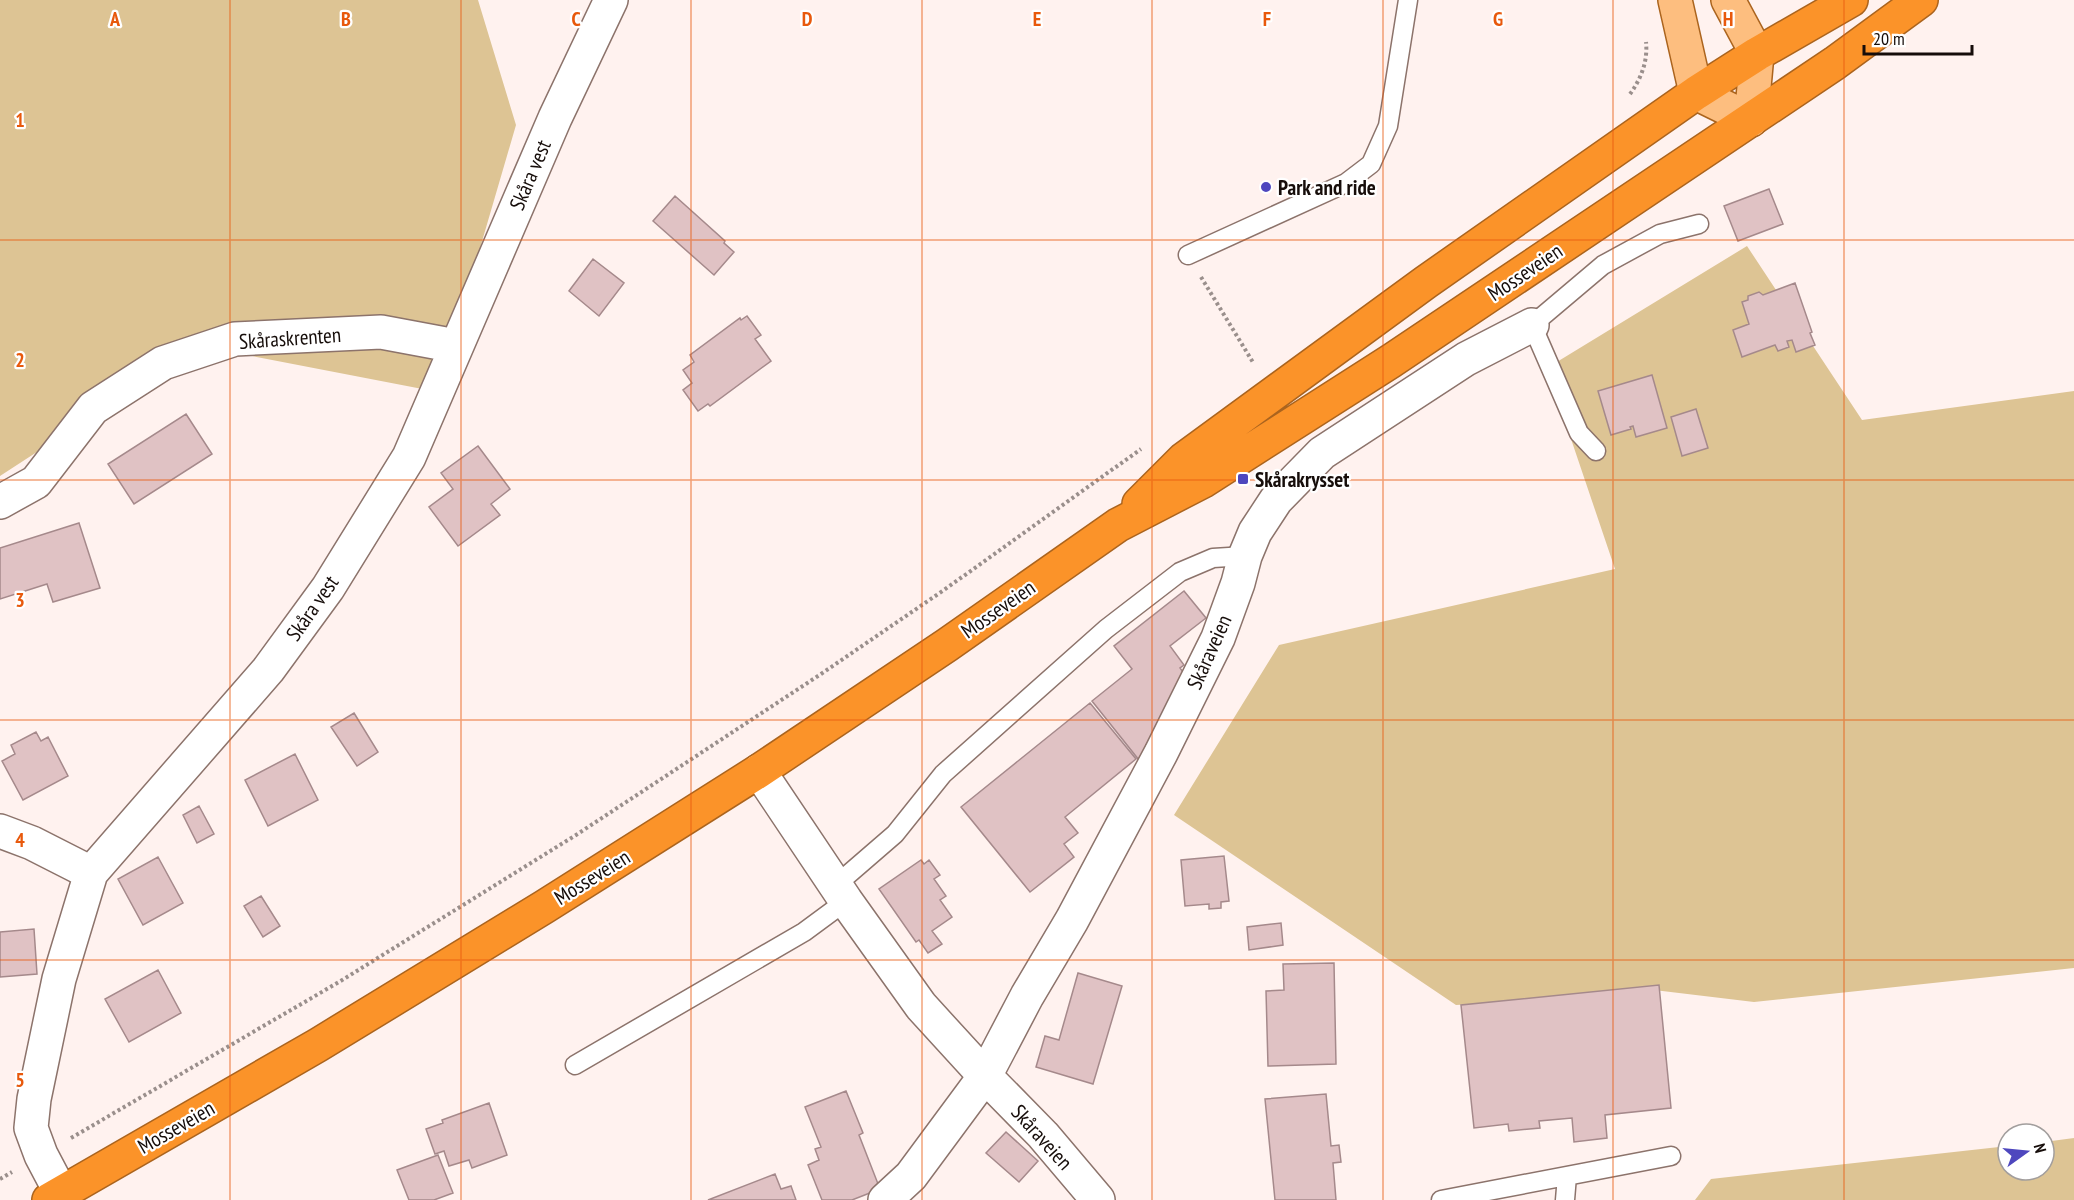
<svg xmlns="http://www.w3.org/2000/svg" width="2074" height="1200" viewBox="0 0 2074 1200" font-family="'PT Sans Narrow',sans-serif">
<style>
.green{fill:#ddc494}
.building{fill:#e0c2c4;stroke:#a5898b;stroke-width:1.5}
.lines{fill:none;stroke-linecap:round;stroke-linejoin:round}
.lane-casing{stroke:#8c736b;stroke-width:21}
.street-casing{stroke:#8c736b;stroke-width:36}
.primary-casing{stroke:#ab641e;stroke-width:36}
.highway-casing{stroke:#ab641e;stroke-width:36}
.path{stroke:#9a8f8c;stroke-width:4;stroke-dasharray:3 3;stroke-linecap:butt}
.lane{stroke:#fff;stroke-width:18}
.street{stroke:#fff;stroke-width:33}
.primary{stroke:#fdbe7f;stroke-width:33}
.highway{stroke:#fb9329;stroke-width:33}
.grid{fill:none;stroke:#e8590c;stroke-width:1.5;stroke-opacity:0.55}
.poi-dot{fill:#4e47be;stroke:#fff;stroke-width:2}
.labels{text-anchor:middle;dominant-baseline:central;stroke-width:4.5;stroke-linejoin:round;paint-order:stroke}
.street-label{font-size:21px;fill:#160d0a;stroke:#fff}
.poi-label{font-size:21px;font-weight:bold;fill:#160d0a;stroke:#fff;text-anchor:start}
.grid-label{font-size:20px;text-anchor:middle;font-weight:bold;fill:#e8590c;stroke:#fff;stroke-width:4.5;stroke-linejoin:round;paint-order:stroke}
</style>
<rect width="100%" height="100%" fill="#fff2ef"/>
<!-- green -->
<path class="green" d="M 0,0 L 478,0 L 516,125 L 438,392 L 200,346 L 0,476 Z
M 1747,246 L 1862,420 L 2074,391 L 2074,968 L 1754,1002 L 1654,990 L 1531,1001 L 1456,1005 L 1174,815 L 1279,645 L 1615,569 L 1547,368 Z
M 2074,1138 L 2074,1200 L 1695,1200 L 1711,1179 L 2008,1146 L 2008,1170 L 2044,1170 L 2044,1142 Z"/>
<!-- building -->
<path class="building" d="M 1769,189 L 1783,224 L 1738,241 L 1724,206 Z
M 675,196 L 725,241 L 724,243 L 734,252 L 714,275 L 653,221 Z
M 593,259 L 624,283 L 599,316 L 569,291 Z
M 1795,283 L 1812,332 L 1810,333 L 1815,345 L 1796,352 L 1792,340 L 1787,341 L 1789,347 L 1778,351 L 1775,345 L 1742,357 L 1733,330 L 1749,324 L 1742,302 L 1748,300 L 1748,296 L 1759,292 L 1763,295 Z
M 747,316 L 761,335 L 755,339 L 771,361 L 710,406 L 708,404 L 698,411 L 683,390 L 692,383 L 683,370 L 694,362 L 690,355 L 740,318 L 741,320 Z
M 1652,375 L 1667,428 L 1636,437 L 1633,426 L 1630,427 L 1631,429 L 1611,435 L 1598,391 Z
M 1696,409 L 1708,448 L 1682,456 L 1671,417 Z
M 186,414 L 212,454 L 134,504 L 108,464 Z
M 478,446 L 510,489 L 491,504 L 500,515 L 458,546 L 429,507 L 453,489 L 441,473 Z
M 79,523 L 100,588 L 53,602 L 47,584 L 0,599 L 0,548 Z
M 1184,591 L 1206,618 L 1170,646 L 1184,665 L 1180,668 L 1183,672 L 1139,760 L 1092,701 L 1132,669 L 1114,646 Z
M 1090,703 L 1136,759 L 1065,817 L 1078,833 L 1064,844 L 1074,857 L 1030,892 L 961,807 Z
M 354,713 L 378,752 L 357,766 L 331,727 Z
M 36,732 L 41,741 L 48,737 L 68,776 L 23,800 L 2,761 L 15,754 L 11,745 Z
M 295,754 L 318,800 L 268,826 L 245,780 Z
M 199,806 L 214,834 L 197,843 L 183,815 Z
M 1224,856 L 1229,901 L 1221,902 L 1221,908 L 1209,909 L 1209,904 L 1185,906 L 1181,860 Z
M 158,857 L 183,903 L 143,925 L 118,879 Z
M 921,860 L 924,864 L 929,860 L 940,875 L 934,879 L 946,896 L 940,900 L 952,917 L 932,931 L 942,944 L 928,953 L 919,940 L 916,942 L 879,889 Z
M 261,896 L 280,926 L 263,937 L 244,906 Z
M 1281,923 L 1283,945 L 1249,950 L 1247,927 Z
M 34,929 L 37,974 L 0,977 L 0,932 Z
M 1334,963 L 1336,1064 L 1268,1066 L 1266,991 L 1284,990 L 1283,964 Z
M 158,970 L 181,1013 L 129,1042 L 105,999 Z
M 1078,973 L 1122,986 L 1093,1084 L 1036,1067 L 1045,1036 L 1059,1040 Z
M 1659,985 L 1671,1108 L 1605,1115 L 1607,1138 L 1574,1142 L 1572,1118 L 1539,1121 L 1540,1128 L 1509,1131 L 1508,1124 L 1474,1128 L 1461,1005 Z
M 846,1091 L 863,1133 L 859,1135 L 880,1189 L 852,1200 L 822,1200 L 808,1165 L 819,1160 L 815,1149 L 821,1147 L 805,1107 Z
M 1326,1094 L 1331,1146 L 1339,1145 L 1341,1162 L 1333,1163 L 1336,1200 L 1275,1200 L 1265,1099 Z
M 489,1103 L 507,1155 L 472,1168 L 469,1160 L 449,1166 L 444,1151 L 435,1154 L 426,1129 L 443,1123 L 442,1120 Z
M 1006,1132 L 1038,1161 L 1019,1182 L 986,1153 Z
M 438,1155 L 453,1193 L 434,1200 L 409,1200 L 397,1170 Z
M 775,1174 L 781,1189 L 791,1186 L 796,1200 L 708,1200 Z"/>
<g class="lines">
<!-- lane casing -->
<g class="lane-casing">
<path id="lane" d="M 1188,255 L 1346,183 L 1371,164 L 1388,126 L 1408,0
M 1596,451 L 1579,433 L 1532,325 L 1603,265 L 1660,234 L 1699,224
M 836,885 L 895,834 L 943,774 L 1106,629 L 1180,572 L 1213,558 L 1245,556
M 575,1065 L 804,932 L 846,901
M 1441,1200 L 1671,1156
M 1565,1200 L 1567,1176"/>
</g>
<!-- street casing -->
<g class="street-casing">
<path id="street" d="M 0,502 L 36,482 L 93,408 L 163,363 L 235,339 L 381,332 L 456,346
M 759,771 L 846,901 L 921,1006 L 985,1076 L 1043,1135 L 1098,1200
M 0,831 L 32,843 L 91,873
M 61,1193 L 41,1155 L 31,1128 L 34,1099 L 59,979 L 91,873 L 268,670 L 328,588 L 409,457 L 555,118 L 611,0
M 885,1200 L 911,1176 L 985,1076 L 1027,996 L 1072,920 L 1161,753 L 1218,638 L 1238,583 L 1245,556 L 1255,532 L 1276,500 L 1322,453 L 1466,359 L 1532,325"/>
</g>
<!-- primary casing -->
<g class="primary-casing">
<path id="primary" d="M 1675,0 L 1696,93 L 1751,120 L 1757,54 L 1728,0"/>
</g>
<!-- highway casing -->
<g class="highway-casing">
<path id="highway" d="M 1139,504 L 1184,459 L 1426,282 L 1696,93 L 1757,54 L 1851,0
M 49,1200 L 318,1045 L 544,907 L 759,771 L 947,645 L 1118,525 L 1203,481 L 1391,361 L 1835,63 L 1921,0"/>
</g>
<!-- path -->
<path class="path" d="M 1630,94 C 1641,79 1648,61 1646,42
M 1201,277 L 1254,364
M 71,1138 L 339,982 L 576,835 L 821,674 L 944,590 L 1141,449
M 0,1179 L 12,1172"/>
<!-- lane -->
<use href="#lane" class="lane"/>
<!-- street -->
<use href="#street" class="street"/>
<!-- primary -->
<use href="#primary" class="primary"/>
<!-- highway -->
<use href="#highway" class="highway"/>
</g>
<!-- grid -->
<path class="grid" d="M 230,0 L 230,1200M 461,0 L 461,1200M 691,0 L 691,1200M 922,0 L 922,1200M 1152,0 L 1152,1200M 1383,0 L 1383,1200M 1613,0 L 1613,1200M 1844,0 L 1844,1200M 0,240 L 2074,240M 0,480 L 2074,480M 0,720 L 2074,720M 0,960 L 2074,960"/>
<!-- markers -->
<g class="poi-dot">
<circle cx="1266" cy="187" r="6"/>
<rect x="1237" y="473" width="12" height="12" rx="3"/>
</g>
<g class="labels">
<!-- street labels -->
<g class="street-label">
<text transform="translate(530 175) rotate(-67)">Skåra vest</text>
<text transform="translate(1525 272) rotate(-34)">Mosseveien</text>
<text transform="translate(290 338) rotate(-4)">Skåraskrenten</text>
<text transform="translate(312 608) rotate(-55)">Skåra vest</text>
<text transform="translate(998 609) rotate(-35)">Mosseveien</text>
<text transform="translate(1209 652) rotate(-66)">Skåraveien</text>
<text transform="translate(592 877) rotate(-32)">Mosseveien</text>
<text transform="translate(176 1127) rotate(-30)">Mosseveien</text>
<text transform="translate(1042 1137) rotate(48)">Skåraveien</text>
</g>
<!-- poi labels -->
<g class="poi-label">
<text x="1278" y="187">Park and ride</text>
<text x="1255" y="479">Skårakrysset</text>
</g>
</g>
<g class="grid-label">
<text x="115" y="26">A</text>
<text x="346" y="26">B</text>
<text x="576" y="26">C</text>
<text x="807" y="26">D</text>
<text x="1037" y="26">E</text>
<text x="1267" y="26">F</text>
<text x="1498" y="26">G</text>
<text x="1728" y="26">H</text>
<text x="20" y="127">1</text>
<text x="20" y="367">2</text>
<text x="20" y="607">3</text>
<text x="20" y="847">4</text>
<text x="20" y="1087">5</text>
</g>
<!-- north arrow -->
<g transform="translate(2026 1152) rotate(75)"><circle r="28" fill="#ffffff" stroke="#a29e9d" stroke-width="1.5"/>
<path d="M0-4.5L10 22L0 15L-10 22Z" fill="#4e47be"/>
<text y="-9" font-size="16" font-weight="bold" text-anchor="middle" fill="#160d0a">N</text>
</g>
<!-- scale -->
<path d="M1864 45v9h108v-9" fill="none" stroke="#160d0a" stroke-width="3"/>
<text x="1873" y="45" font-size="18" fill="#160d0a" stroke="#ffffff" stroke-width="4.5" paint-order="stroke">20 m</text>
</svg>
